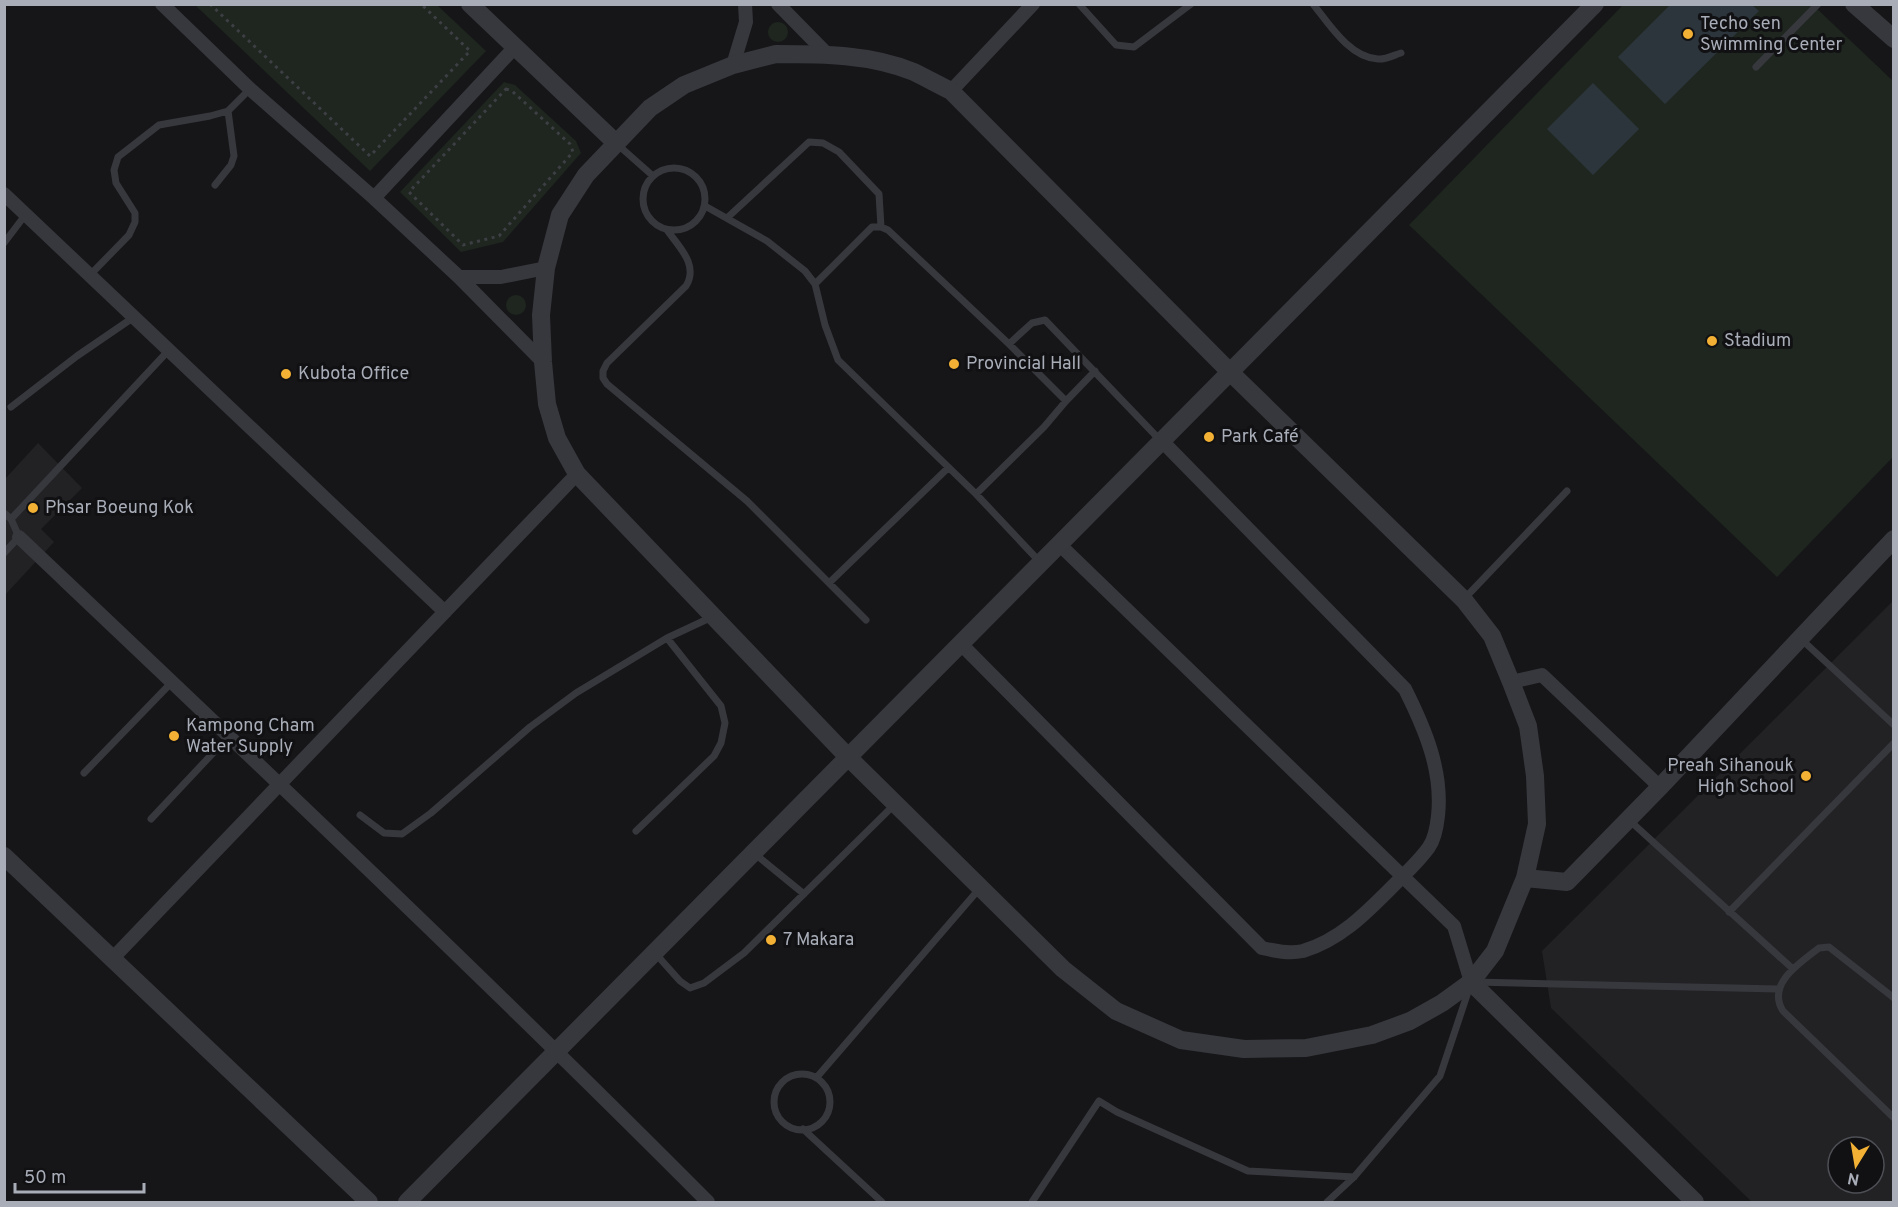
<svg xmlns="http://www.w3.org/2000/svg" width="1898" height="1207" viewBox="0 0 1898 1207" font-family="Overpass,sans-serif">
<style>
.built{fill:#222225;fill-rule:evenodd}
.green{fill:#1e261f}
.water{fill:#2c353c}
.lines{fill:none;stroke-linecap:round;stroke-linejoin:round}
.path{stroke:#3d3f44;stroke-width:3;stroke-dasharray:3 4.5;stroke-linecap:butt}
.service{stroke:#37383d;stroke-width:7}
.minor{stroke:#37383d;stroke-width:14}
.tertiary{stroke:#37383d;stroke-width:18}
.poi-dot{fill:#f2b134;stroke:#111113;stroke-width:2}
.labels{text-anchor:middle;dominant-baseline:central;stroke-width:6;stroke-linejoin:round;paint-order:stroke}
.poi-label{font-size:18px;fill:#a8adb8;stroke:#111113;text-anchor:start}
</style>
<rect width="100%" height="100%" fill="#161618"/>
<!-- built -->
<path class="built" d="M 38,443 L 82,488 L 41,529 L 54,542 L 5,595 L 5,479 Z
M 1893,601 L 1893,1202 L 1752,1202 L 1551,1008 L 1542,951 ZM 1838,1147 L 1874,1147 L 1874,1183 L 1838,1183 Z"/>
<!-- green -->
<path class="green" d="M 195,5 L 437,5 L 486,51 L 370,171 Z
M 1623,5 L 1813,5 L 1893,81 L 1893,457 L 1777,577 L 1409,225 Z
M768 32a10 10 0 1 1 20 0a10 10 0 1 1-20 0Z
M 504,82 L 515,85 L 576,141 L 581,153 L 503,242 L 461,252 L 400,192 Z
M506 305a10 10 0 1 1 20 0a10 10 0 1 1-20 0Z"/>
<!-- water -->
<path class="water" d="M 1671,4 L 1752,5 L 1759,11 L 1665,104 L 1618,57 Z
M 1593,83 L 1639,129 L 1593,175 L 1547,129 Z"/>
<g class="lines">
<!-- path -->
<path class="path" d="M 210,4 L 370,156 L 470,51 L 421,4
M 506,89 L 512,91 L 570,144 L 573,152 L 499,236 L 463,245 L 409,192 Z"/>
<!-- service -->
<path class="service" d="M 1079,4 L 1116,45 L 1134,47 L 1191,4
M 1313,4 C 1329,24 1350,58 1378,59 C 1385,60 1394,55 1401,53
M 1756,67 L 1818,4
M 618,145 L 653,176
M643 199a31 31 0 1 1 62 0a31 31 0 1 1-62 0Z
M 215,185 L 231,165 L 234,156 L 228,111
M 705,206 L 767,241 L 805,271 L 815,284 L 825,325 L 838,360 L 976,494 L 1039,561
M 727,218 L 809,142 L 823,143 L 839,152 L 879,194 L 881,227
M 667,230 C 679,247 699,265 686,286 L 607,363 L 603,371 L 603,378 L 607,384 L 747,501 L 866,620
M 4,243 L 26,214
M 90,275 L 129,235 L 135,222 L 135,213 L 116,183 L 114,170 L 118,157 L 159,125 L 210,116 L 228,111 L 250,89
M 815,284 L 872,227 L 881,227 L 888,230 L 1009,344 L 1066,401 L 1044,427 L 976,494
M 1009,344 L 1032,323 L 1045,320 L 1160,440
M 1066,401 L 1095,371
M 11,407 L 77,356 L 134,317
M 4,513 L 11,519 L 19,537 L 4,553
M 11,519 L 169,350
M 829,583 L 948,468
M 1465,598 L 1567,491
M 1801,639 L 1894,725
M 84,773 L 172,682
M 360,815 L 384,833 L 402,834 L 431,813 L 530,727 L 576,693 L 667,638 L 712,617
M 151,819 L 229,736
M 1629,820 L 1793,969
M 636,831 L 714,756 L 721,743 L 725,723 L 721,706 L 667,638
M 755,854 L 804,894
M 1729,912 L 1894,743
M 655,953 L 680,981 L 690,988 L 704,983 L 744,953 L 894,805
M 1475,982 L 1778,989
M 1894,998 L 1829,947 L 1819,948 C 1800,963 1766,984 1783,1011 L 1894,1118
M774 1102a28 28 0 1 1 56 0a28 28 0 1 1-56 0Z
M 817,1077 L 980,888
M 803,1129 L 882,1202
M 1032,1202 L 1099,1101 L 1117,1112 L 1248,1171 L 1354,1177
M 1327,1202 L 1354,1177 L 1440,1076 L 1469,989"/>
<!-- minor -->
<path class="minor" d="M 162,4 L 250,89 L 374,198 L 459,277 L 543,362
M 778,4 L 827,54
M 733,65 L 746,22 L 745,4
M 951,91 L 1033,4
M 4,194 L 445,612
M 374,198 L 515,47
M 459,277 L 501,277 L 546,268
M 19,537 C 251,757 483,976 708,1202
M 1060,545 L 1454,926 L 1471,982
M 961,644 L 1262,948 C 1275,951 1289,954 1303,951 C 1341,940 1368,911 1395,884 C 1406,873 1420,860 1429,847 C 1434,840 1437,825 1438,816 C 1443,771 1425,729 1405,689 L 1162,441
M 1511,682 L 1542,675 L 1660,787
M 113,958 L 577,474"/>
<!-- tertiary -->
<path class="tertiary" d="M 470,4 L 616,143
M 1854,4 L 1894,39
M 776,54 C 822,54 870,54 914,72 C 926,78 939,85 951,91 L 1230,372 L 1464,600 L 1492,636 L 1511,682 L 1528,726 L 1535,776 L 1537,824 L 1525,878 L 1495,951 L 1471,982 L 1442,1003 L 1410,1021 L 1372,1035 L 1306,1048 L 1244,1049 L 1181,1040 L 1116,1011 L 1063,969 L 848,757 L 577,474 L 557,438 L 547,404 L 543,362 L 541,315 L 546,268 L 560,215 L 586,175 L 650,108 L 684,85 L 733,65 Z
M 4,856 L 369,1202
M 1525,878 L 1567,882 L 1660,787 L 1894,539
M 1471,982 L 1695,1202
M 407,1202 L 1595,4"/>
</g>
<!-- markers -->
<g class="poi-dot">
<circle cx="1688" cy="34" r="6"/>
<circle cx="1712" cy="341" r="6"/>
<circle cx="954" cy="364" r="6"/>
<circle cx="286" cy="374" r="6"/>
<circle cx="1209" cy="437" r="6"/>
<circle cx="33" cy="508" r="6"/>
<circle cx="174" cy="736" r="6"/>
<circle cx="1806" cy="776" r="6"/>
<circle cx="771" cy="940" r="6"/>
</g>
<g class="labels">
<!-- poi labels -->
<g class="poi-label">
<text x="1700" y="24">Techo sen<tspan x="1700" dy="21">Swimming Center</tspan></text>
<text x="1724" y="341">Stadium</text>
<text x="966" y="364">Provincial Hall</text>
<text x="298" y="374">Kubota Office</text>
<text x="1221" y="437">Park Café</text>
<text x="45" y="508">Phsar Boeung Kok</text>
<text x="186" y="726">Kampong Cham<tspan x="186" dy="21">Water Supply</tspan></text>
<text x="1794" y="766" text-anchor="end">Preah Sihanouk<tspan x="1794" dy="21">High School</tspan></text>
<text x="783" y="940">7 Makara</text>
</g>
</g>
<!-- border -->
<rect width="1898" height="1207" fill="none" stroke="#a8adb8" stroke-width="12"/>
<!-- north arrow -->
<g transform="translate(1856 1165) rotate(191)"><circle r="28" fill="#111113" stroke="#4d4f55" stroke-width="1.5"/>
<path d="M0-4.5L10 22L0 15L-10 22Z" fill="#f2b134"/>
<text y="-9" font-size="16" font-weight="bold" text-anchor="middle" fill="#a8adb8">N</text>
</g>
<!-- scale -->
<path d="M15 1183v9h129v-9" fill="none" stroke="#a8adb8" stroke-width="3"/>
<text x="24" y="1183" font-size="18" fill="#a8adb8" stroke="#111113" stroke-width="4.5" paint-order="stroke">50 m</text>
</svg>
